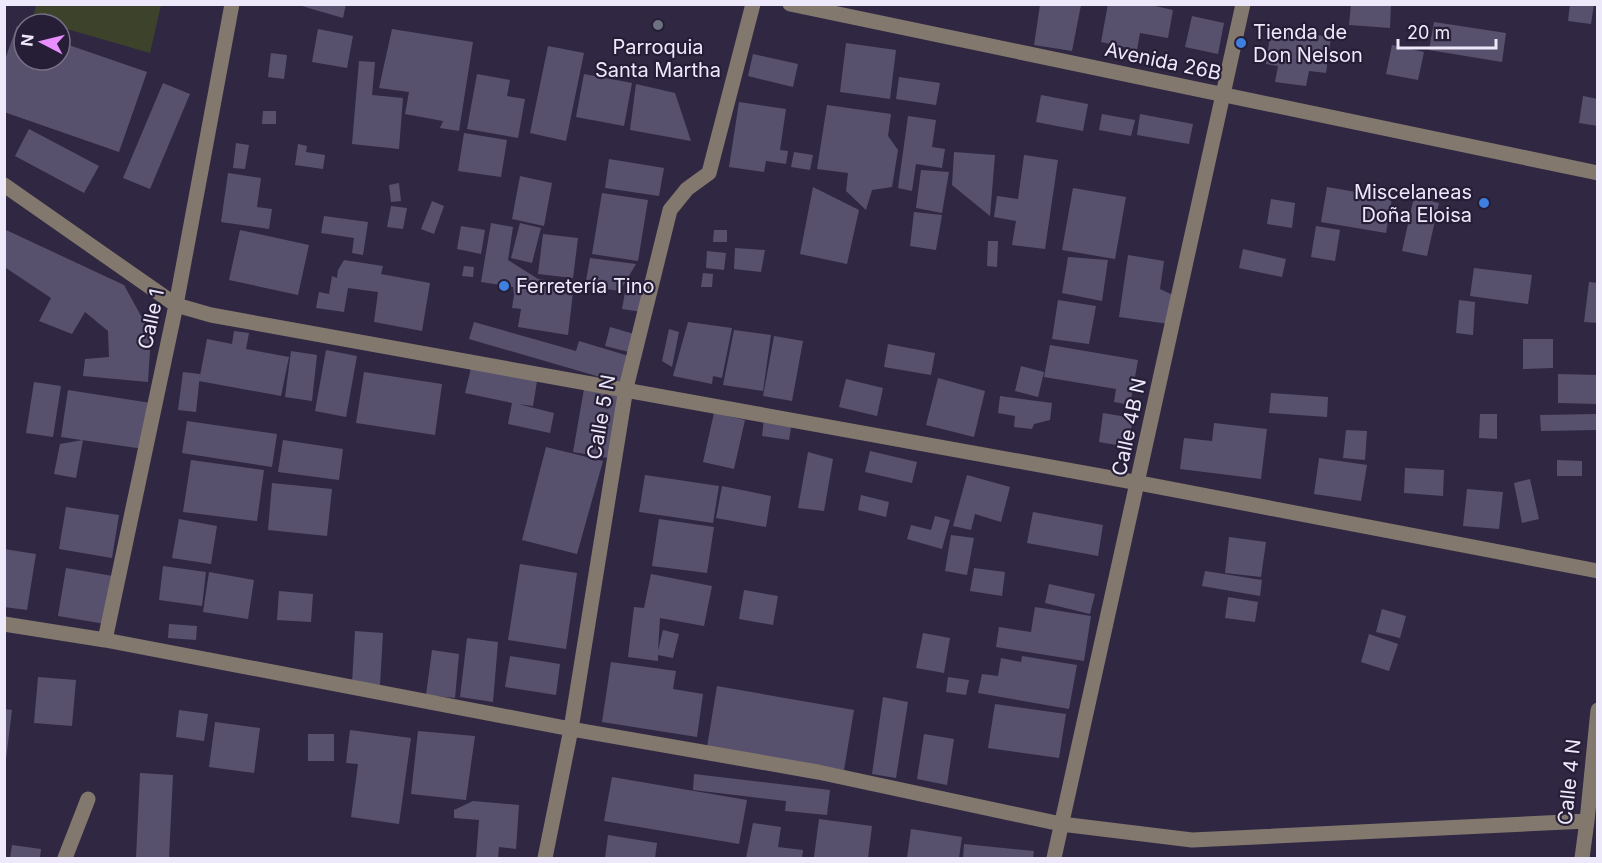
<svg xmlns="http://www.w3.org/2000/svg" width="1602" height="863" viewBox="0 0 1602 863" font-family="Inter,sans-serif">
<style>
.green{fill:#3d432a}
.building{fill:#58516e}
.lines{fill:none;stroke-linecap:round;stroke-linejoin:round}
.minor{stroke:#83786e;stroke-width:15}
.worship-dot{fill:#6b7280;stroke:#261e37;stroke-width:2}
.shop-dot{fill:#3f7fe0;stroke:#261e37;stroke-width:2}
.labels{text-anchor:middle;dominant-baseline:central;stroke-width:4.5;stroke-linejoin:round;paint-order:stroke}
.poi-label{font-size:20px;fill:#ede9fa;stroke:#261e37;text-anchor:start}
.street-label{font-size:20px;fill:#ede9fa;stroke:#261e37}
</style>
<rect width="100%" height="100%" fill="#302842"/>
<!-- green -->
<path class="green" d="M 36,5 L 36,4 L 161,5 L 150,53 L 60,27 L 60,24 L 51,24 L 33,19 Z"/>
<!-- building -->
<path class="building" d="M 295,4 L 346,4 L 343,18 Z
M 1108,4 L 1146,4 L 1173,10 L 1168,38 L 1140,33 L 1137,50 L 1101,42 Z
M 1351,4 L 1391,4 L 1390,28 L 1349,25 Z
M 1570,4 L 1594,4 L 1591,24 L 1568,21 Z
M 1040,5 L 1081,5 L 1072,51 L 1034,45 Z
M 1192,16 L 1224,23 L 1218,54 L 1185,47 Z
M 1434,22 L 1506,33 L 1502,62 L 1429,50 Z
M 17,26 L 24,29 L 24,60 L 60,60 L 60,42 L 147,72 L 119,152 L 4,112 L 4,62 Z
M 318,29 L 353,36 L 347,68 L 312,62 Z
M 392,29 L 473,42 L 459,131 L 440,128 L 443,121 L 405,114 L 409,92 L 379,88 Z
M 1271,29 L 1331,37 L 1326,73 L 1309,71 L 1306,86 L 1275,82 L 1278,66 L 1266,64 Z
M 846,43 L 896,50 L 890,99 L 840,92 Z
M 1392,45 L 1424,52 L 1418,80 L 1386,74 Z
M 548,46 L 584,53 L 566,141 L 530,133 Z
M 271,53 L 287,55 L 284,79 L 268,77 Z
M 753,54 L 798,64 L 793,87 L 748,76 Z
M 359,61 L 375,62 L 372,95 L 403,98 L 399,149 L 352,144 Z
M 477,74 L 510,80 L 507,96 L 525,99 L 518,138 L 467,129 Z
M 584,74 L 632,83 L 624,126 L 576,117 Z
M 899,77 L 940,83 L 936,105 L 896,99 Z
M 163,83 L 190,94 L 150,189 L 123,178 Z
M 636,84 L 675,93 L 691,141 L 630,130 Z
M 1041,95 L 1088,104 L 1083,131 L 1036,122 Z
M 1583,96 L 1598,99 L 1598,126 L 1579,123 Z
M 739,102 L 786,109 L 780,150 L 788,151 L 786,164 L 766,161 L 764,172 L 729,167 Z
M 827,105 L 891,114 L 888,136 L 898,150 L 892,187 L 872,190 L 866,210 L 846,191 L 848,173 L 817,169 Z
M 263,111 L 276,111 L 276,124 L 262,124 Z
M 1102,114 L 1135,120 L 1131,136 L 1099,130 Z
M 1140,114 L 1193,124 L 1189,144 L 1137,135 Z
M 908,116 L 936,120 L 932,147 L 945,149 L 942,168 L 916,164 L 912,191 L 898,188 Z
M 29,129 L 99,166 L 84,193 L 15,156 Z
M 464,133 L 507,140 L 501,177 L 458,171 Z
M 236,143 L 249,145 L 245,169 L 233,168 Z
M 298,144 L 307,146 L 306,152 L 325,155 L 323,169 L 295,165 Z
M 794,152 L 813,155 L 810,170 L 791,167 Z
M 954,152 L 995,155 L 990,216 L 952,185 Z
M 1024,155 L 1058,160 L 1045,249 L 1012,245 L 1016,221 L 994,217 L 997,196 L 1018,199 Z
M 609,159 L 664,168 L 659,196 L 605,188 Z
M 921,170 L 949,172 L 942,213 L 916,208 Z
M 228,173 L 261,178 L 257,207 L 272,209 L 269,229 L 221,222 Z
M 520,176 L 552,183 L 544,226 L 512,219 Z
M 399,183 L 401,201 L 391,202 L 389,185 Z
M 813,187 L 859,210 L 847,264 L 800,254 Z
M 1327,187 L 1392,198 L 1386,233 L 1321,222 Z
M 1073,188 L 1126,197 L 1115,259 L 1062,250 Z
M 602,193 L 648,200 L 638,261 L 592,254 Z
M 1414,197 L 1439,203 L 1427,256 L 1402,251 Z
M 1271,199 L 1295,203 L 1292,228 L 1267,224 Z
M 432,201 L 444,206 L 434,234 L 421,229 Z
M 391,206 L 407,208 L 403,229 L 387,227 Z
M 914,212 L 942,215 L 936,250 L 910,246 Z
M 324,216 L 368,222 L 363,255 L 352,253 L 354,238 L 321,233 Z
M 491,223 L 513,227 L 508,260 L 538,279 L 574,284 L 568,335 L 518,327 L 521,309 L 512,308 L 514,295 L 513,287 L 481,282 Z
M 520,223 L 541,228 L 532,263 L 511,258 Z
M 461,226 L 485,230 L 481,254 L 457,249 Z
M 1316,226 L 1340,230 L 1335,261 L 1311,257 Z
M 4,229 L 124,285 L 151,334 L 148,382 L 83,376 L 85,359 L 109,357 L 108,331 L 85,312 L 72,334 L 39,321 L 51,298 L 6,268 L 4,271 Z
M 240,230 L 309,245 L 298,295 L 229,280 Z
M 714,230 L 727,230 L 727,242 L 713,242 Z
M 543,234 L 578,238 L 573,278 L 538,274 Z
M 988,241 L 998,241 L 997,267 L 987,266 Z
M 735,248 L 765,250 L 761,272 L 734,269 Z
M 1243,249 L 1286,259 L 1282,277 L 1239,268 Z
M 707,251 L 726,253 L 724,270 L 706,268 Z
M 1128,255 L 1164,261 L 1160,289 L 1173,295 L 1169,324 L 1119,317 Z
M 1068,257 L 1108,260 L 1102,301 L 1062,293 Z
M 590,258 L 636,264 L 620,291 L 585,286 Z
M 344,260 L 383,266 L 381,274 L 430,283 L 422,331 L 374,322 L 378,292 L 348,288 L 344,312 L 316,308 L 319,292 L 329,294 L 332,276 L 337,278 L 338,270 Z
M 464,266 L 474,267 L 473,277 L 462,276 Z
M 1474,268 L 1532,275 L 1528,304 L 1470,296 Z
M 703,273 L 713,274 L 712,287 L 701,287 Z
M 1589,282 L 1598,283 L 1598,323 L 1584,322 Z
M 626,287 L 645,290 L 642,312 L 622,309 Z
M 1058,300 L 1096,306 L 1089,344 L 1052,339 Z
M 1459,300 L 1475,302 L 1473,335 L 1456,333 Z
M 474,322 L 576,351 L 579,341 L 632,357 L 624,384 L 469,339 Z
M 688,322 L 732,328 L 722,378 L 713,376 L 712,384 L 673,376 Z
M 610,327 L 634,334 L 629,352 L 605,346 Z
M 669,329 L 679,332 L 672,367 L 662,361 Z
M 734,330 L 771,335 L 763,391 L 723,385 Z
M 234,331 L 249,333 L 246,349 L 289,357 L 281,396 L 199,381 L 207,339 L 232,344 Z
M 774,336 L 803,341 L 792,401 L 763,396 Z
M 1523,339 L 1553,339 L 1553,368 L 1523,369 Z
M 888,344 L 935,353 L 931,375 L 884,367 Z
M 1050,345 L 1138,360 L 1130,405 L 1114,402 L 1116,389 L 1044,377 Z
M 326,350 L 357,356 L 346,417 L 315,411 Z
M 291,351 L 317,355 L 312,401 L 285,397 Z
M 1021,366 L 1044,372 L 1038,397 L 1015,391 Z
M 471,368 L 537,381 L 533,406 L 518,404 L 554,413 L 550,433 L 508,424 L 512,403 L 465,393 Z
M 183,372 L 200,374 L 196,412 L 178,410 Z
M 364,372 L 442,384 L 435,435 L 356,423 Z
M 1558,374 L 1598,375 L 1597,404 L 1558,403 Z
M 938,378 L 985,391 L 974,437 L 926,425 Z
M 846,379 L 883,388 L 877,416 L 839,407 Z
M 34,382 L 61,386 L 53,437 L 26,433 Z
M 584,389 L 618,395 L 608,458 L 573,452 Z
M 68,390 L 151,403 L 144,449 L 61,437 Z
M 1271,393 L 1328,397 L 1327,417 L 1269,413 Z
M 1000,396 L 1052,403 L 1050,420 L 1034,424 L 1032,429 L 1014,427 L 1015,416 L 998,413 Z
M 714,413 L 745,420 L 734,469 L 703,462 Z
M 1103,413 L 1133,418 L 1128,447 L 1099,442 Z
M 1480,414 L 1497,414 L 1497,439 L 1479,438 Z
M 1596,414 L 1597,430 L 1541,431 L 1540,415 Z
M 764,418 L 792,422 L 789,440 L 762,436 Z
M 187,421 L 277,434 L 272,467 L 182,453 Z
M 1214,423 L 1267,429 L 1261,479 L 1180,469 L 1184,438 L 1212,441 Z
M 1346,430 L 1367,431 L 1365,460 L 1343,458 Z
M 83,440 L 76,478 L 54,474 L 60,444 Z
M 283,440 L 343,449 L 339,480 L 278,472 Z
M 546,447 L 603,461 L 577,554 L 522,540 Z
M 870,451 L 917,462 L 912,483 L 865,472 Z
M 808,452 L 833,459 L 824,511 L 798,508 Z
M 1319,458 L 1367,465 L 1361,501 L 1314,494 Z
M 191,460 L 264,470 L 257,521 L 183,512 Z
M 1557,460 L 1582,461 L 1582,476 L 1557,476 Z
M 1405,468 L 1444,470 L 1443,496 L 1404,493 Z
M 645,475 L 719,486 L 713,523 L 639,512 Z
M 967,475 L 1010,487 L 1001,522 L 975,514 L 971,530 L 953,526 Z
M 1530,479 L 1539,519 L 1522,523 L 1514,483 Z
M 272,483 L 332,489 L 327,536 L 268,530 Z
M 722,486 L 771,496 L 766,527 L 716,518 Z
M 1467,489 L 1503,492 L 1499,529 L 1463,526 Z
M 861,495 L 889,502 L 886,517 L 858,510 Z
M 66,507 L 119,515 L 112,558 L 59,549 Z
M 1033,512 L 1103,525 L 1098,556 L 1027,543 Z
M 935,516 L 950,520 L 942,549 L 907,539 L 911,525 L 931,530 Z
M 179,519 L 217,526 L 211,564 L 172,558 Z
M 659,519 L 714,527 L 707,573 L 652,566 Z
M 951,535 L 974,538 L 967,575 L 945,571 Z
M 1229,537 L 1266,542 L 1261,577 L 1225,573 Z
M 4,549 L 36,554 L 27,610 L 4,607 Z
M 520,564 L 577,573 L 566,649 L 508,640 Z
M 163,566 L 206,572 L 202,606 L 159,600 Z
M 66,568 L 113,576 L 105,624 L 58,616 Z
M 974,568 L 1005,572 L 1002,596 L 970,591 Z
M 1205,571 L 1262,580 L 1260,596 L 1202,586 Z
M 209,572 L 254,580 L 248,619 L 203,612 Z
M 651,574 L 712,586 L 704,626 L 660,618 L 658,651 L 663,630 L 679,634 L 673,658 L 658,655 L 658,661 L 628,657 L 634,607 L 644,608 Z
M 1049,584 L 1095,594 L 1090,614 L 1045,603 Z
M 744,590 L 778,596 L 773,625 L 739,619 Z
M 279,591 L 313,594 L 311,622 L 277,620 Z
M 1228,597 L 1258,602 L 1255,622 L 1225,618 Z
M 1035,607 L 1091,616 L 1084,661 L 996,647 L 999,627 L 1031,632 Z
M 1382,609 L 1406,616 L 1400,638 L 1376,632 Z
M 169,624 L 197,626 L 196,640 L 168,638 Z
M 355,631 L 383,633 L 380,685 L 352,684 Z
M 923,633 L 950,638 L 944,673 L 916,668 Z
M 1369,634 L 1398,644 L 1389,671 L 1361,662 Z
M 467,638 L 498,642 L 493,702 L 460,697 Z
M 432,650 L 459,654 L 455,698 L 426,695 Z
M 510,656 L 560,664 L 556,695 L 505,687 Z
M 1022,656 L 1077,665 L 1069,709 L 978,693 L 982,674 L 998,676 L 1001,658 L 1021,662 Z
M 611,662 L 676,671 L 673,689 L 703,694 L 697,737 L 602,722 Z
M 38,677 L 76,680 L 72,726 L 34,723 Z
M 948,677 L 969,680 L 966,695 L 946,692 Z
M 717,686 L 854,710 L 844,770 L 707,747 Z
M 883,697 L 908,702 L 896,778 L 872,774 Z
M 995,704 L 1066,714 L 1059,758 L 988,748 Z
M 4,709 L 12,710 L 6,759 L 4,759 Z
M 179,710 L 208,714 L 204,741 L 176,737 Z
M 215,722 L 260,728 L 254,773 L 209,767 Z
M 350,730 L 411,738 L 399,824 L 351,817 L 358,764 L 346,763 Z
M 418,731 L 475,736 L 466,800 L 411,794 Z
M 308,734 L 334,734 L 334,761 L 308,761 Z
M 924,734 L 954,739 L 947,785 L 917,779 Z
M 140,773 L 173,775 L 169,858 L 136,858 Z
M 694,774 L 830,790 L 827,815 L 785,811 L 786,801 L 693,790 Z
M 612,777 L 747,800 L 739,844 L 604,821 Z
M 473,801 L 519,805 L 516,849 L 499,847 L 498,858 L 476,858 L 479,820 L 454,818 L 454,810 Z
M 819,819 L 872,826 L 868,858 L 814,857 Z
M 753,823 L 781,827 L 778,847 L 803,850 L 802,858 L 746,858 Z
M 911,829 L 962,837 L 959,858 L 907,858 Z
M 608,835 L 657,843 L 655,858 L 605,858 Z
M 964,844 L 1034,851 L 1033,858 L 963,858 Z
M 12,845 L 41,849 L 40,858 L 10,858 Z"/>
<g class="lines">
<!-- minor -->
<path class="minor" d="M 790,4 L 1598,173
M 4,185 L 176,305 L 211,315 L 1139,483 L 1598,571
M 4,624 L 105,640 L 571,729 L 818,772 L 1061,824 L 1192,840 L 1587,821
M 105,640 L 176,305 L 232,4
M 65,858 L 88,799
M 545,858 L 571,729 L 626,388 L 670,210 L 687,189 L 709,173 L 753,4
M 1054,858 L 1243,4
M 1582,858 L 1587,821 L 1598,710"/>
</g>
<!-- markers -->
<circle class="worship-dot" cx="658" cy="25" r="6"/>
<g class="shop-dot">
<circle cx="1241" cy="43" r="6"/>
<circle cx="1484" cy="203" r="6"/>
<circle cx="504" cy="286" r="6"/>
</g>
<g class="labels">
<!-- poi labels -->
<g class="poi-label">
<text x="1253" y="32">Tienda de<tspan x="1253" dy="23">Don Nelson</tspan></text>
<text x="658" y="47" text-anchor="middle">Parroquia<tspan x="658" dy="23">Santa Martha</tspan></text>
<text x="1472" y="192" text-anchor="end">Miscelaneas<tspan x="1472" dy="23">Doña Eloisa</tspan></text>
<text x="516" y="286">Ferretería Tino</text>
</g>
<!-- street labels -->
<g class="street-label">
<text transform="translate(1163 61) rotate(12)">Avenida 26B</text>
<text transform="translate(151 319) rotate(-78)">Calle 1</text>
<text transform="translate(601 417) rotate(-80)">Calle 5 N</text>
<text transform="translate(1129 427) rotate(-78)">Calle 4B N</text>
<text transform="translate(1569 782) rotate(-84)">Calle 4 N</text>
</g>
</g>
<!-- border -->
<rect width="1602" height="863" fill="none" stroke="#ede9fa" stroke-width="12"/>
<!-- north arrow -->
<g transform="translate(42 42) rotate(277)"><circle r="28" fill="#261e37" stroke="#766f85" stroke-width="1.5"/>
<path d="M0-4.5L10 22L0 15L-10 22Z" fill="#e88eff"/>
<text y="-9" font-size="16" font-weight="bold" text-anchor="middle" fill="#ede9fa">N</text>
</g>
<!-- scale -->
<path d="M1398 39v9h98v-9" fill="none" stroke="#ede9fa" stroke-width="3"/>
<text x="1407" y="39" font-size="18" fill="#ede9fa" stroke="#261e37" stroke-width="4.5" paint-order="stroke">20 m</text>
</svg>
